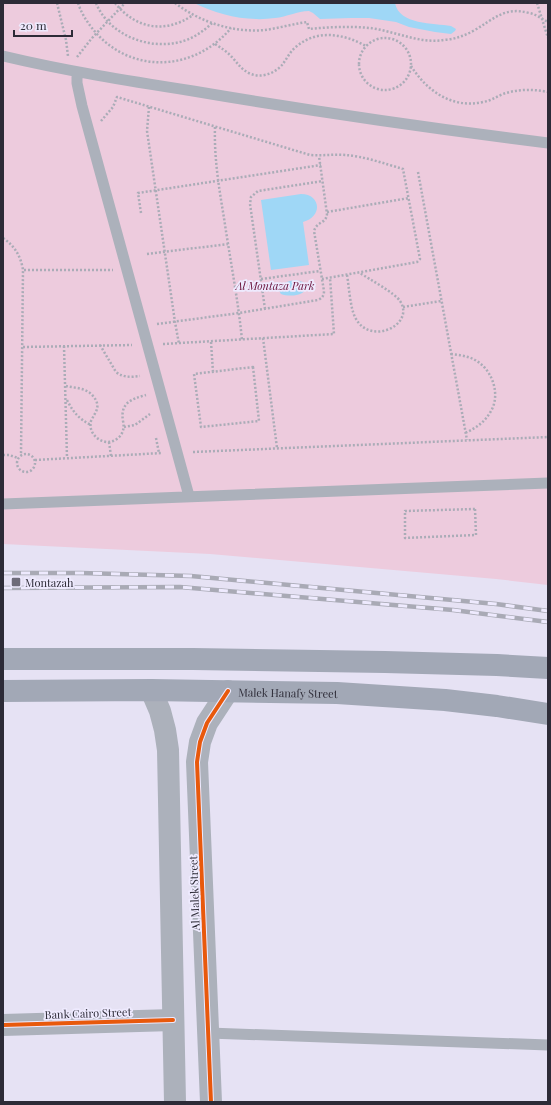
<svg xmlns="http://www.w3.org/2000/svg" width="551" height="1105" viewBox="0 0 551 1105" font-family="'Playfair Display',serif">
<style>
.green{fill:#edcbdd}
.water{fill:#9fd7f6}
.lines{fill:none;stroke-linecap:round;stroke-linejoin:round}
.path{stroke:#aaacb7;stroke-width:2.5;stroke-dasharray:2 2;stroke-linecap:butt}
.service{stroke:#acb1bb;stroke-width:11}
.minor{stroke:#acb1bb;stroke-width:22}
.tertiary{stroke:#acb1bb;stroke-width:22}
.trunk{stroke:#a2a8b6;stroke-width:22}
.rail-casing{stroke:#a9aab5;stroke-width:4.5}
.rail{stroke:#eeeafe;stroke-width:3;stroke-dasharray:9;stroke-linecap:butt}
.path-bridge{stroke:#aaacb7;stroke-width:2.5;stroke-dasharray:2 2;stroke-linecap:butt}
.cycleway-casing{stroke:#eeeafe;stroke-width:6}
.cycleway{stroke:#e8590c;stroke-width:4}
.poi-dot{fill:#6e6b79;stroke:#eeeafe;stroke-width:1.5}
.labels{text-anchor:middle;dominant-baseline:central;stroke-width:3.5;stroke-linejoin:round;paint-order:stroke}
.park-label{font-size:11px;font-style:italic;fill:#69113a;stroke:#eeeafe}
.poi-label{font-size:11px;fill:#2d2b37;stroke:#eeeafe;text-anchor:start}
.street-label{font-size:11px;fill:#2d2b37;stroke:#eeeafe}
</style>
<rect width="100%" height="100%" fill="#e6e2f4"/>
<!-- green -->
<path class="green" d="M 3,3 L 548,3 L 548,585 L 496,579 L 210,554 L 3,544 Z"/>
<!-- water -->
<path class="water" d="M 194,3 L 395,3 C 399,25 434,23 451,26 L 456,29 L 455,31 L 451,34 L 435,32 L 409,27 L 396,22 L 369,18 L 351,18 L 320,19 L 313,13 L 309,11 C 297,11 287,17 275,18 C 248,22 218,15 194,3 Z
M 301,194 C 321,194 323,217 303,222 L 309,265 L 271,270 L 261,200 Z
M 295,280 L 303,282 C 312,297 289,297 281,294 C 275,285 288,281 295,280 Z"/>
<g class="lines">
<!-- path -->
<path class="path" d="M 57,3 L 66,40 L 68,56
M 78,3 C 82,15 89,25 97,34 C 135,75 196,70 231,28
M 96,3 C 109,35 148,50 180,42 C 192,39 203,32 212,23
M 115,3 C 136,29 165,34 193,15
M 175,3 C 200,22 233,33 265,30 C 279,28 293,24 307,22 L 309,29 C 329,27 350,26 370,28 C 395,31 419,44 444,40 C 455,39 464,36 473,31 C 493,20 504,6 529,13 C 536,14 542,19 548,22
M 537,3 L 548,38
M359 64a26 26 0 1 1 52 0a26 26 0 1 1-52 0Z
M 215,44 C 221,48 226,51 230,55 C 237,62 241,70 251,74 C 261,78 274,74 282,65 C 287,59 290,51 297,46 C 318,29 344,34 366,46
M 77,57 L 92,38
M 411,66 C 427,91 452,109 483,102 C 490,101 496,97 503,94 C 517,89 533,89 548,92
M 149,107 L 147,131 L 175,322 L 179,344
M 101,121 L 113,107 L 117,97 L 310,155 C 322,156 333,154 345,155 C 363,156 386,164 403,169 L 420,259 L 417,262 L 322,279
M 215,127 C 214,158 219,188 224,218 C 230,259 238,299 242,340
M 418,172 L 467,440
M 327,212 L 409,198
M 141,213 L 138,193 L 321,165
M 3,238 C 15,246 21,257 23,270 L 21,455
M 147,254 L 228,244
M 24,270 L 113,270
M 347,275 C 349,286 350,307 355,317 C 369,347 416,325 400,301 C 395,293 369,279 360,273
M 261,279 L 320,271
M 403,307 L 441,301
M 265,309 L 250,204 L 251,197 L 258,191 L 323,181
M 157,324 L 239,313 L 318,300 C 322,298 324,296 324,291 L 314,231 C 317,221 326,224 327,214 L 319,156
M 263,338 L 277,448
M 211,342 L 213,372
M 163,344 L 334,334 L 330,278
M 100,345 L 116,372 C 124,378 131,377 140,376
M 64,346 L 67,458
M 23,347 L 132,345
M 451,354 C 459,355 468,356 475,360 C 492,369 501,394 491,411 C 485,422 476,428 465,433
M 253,367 L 259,421 L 201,427 L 194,374 Z
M 66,386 C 75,388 87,388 93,396 C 102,407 95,412 91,421 C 88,432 98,442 108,442 C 113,442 118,439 121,435 C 124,430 124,426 123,421 C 120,403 131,399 146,395
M 67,400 C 73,412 79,419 91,425
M 124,427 L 135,425 L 150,414
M 156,438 L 159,453
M 109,442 L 111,456
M 193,452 L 548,437
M17 463a9 9 0 1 1 18 0a9 9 0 1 1-18 0Z
M 3,455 L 9,455 L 18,458
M 35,460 L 162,453
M 475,509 L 476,535 L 405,538 L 405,511 Z"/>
<!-- service -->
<path class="service" d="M 3,56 C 66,71 129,81 193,91 C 311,111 429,128 548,143
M 77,72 L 77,83 L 82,106 L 189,496
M 3,504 L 548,483
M 209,1033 L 548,1045"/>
<!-- minor -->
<path class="minor" d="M 3,1025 L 173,1020"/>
<!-- tertiary -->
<path class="tertiary" d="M 151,690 L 160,711 L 165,730 L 168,750 L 175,1102
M 211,1102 L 197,762 L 200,742 L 207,723 L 228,691"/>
<!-- trunk -->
<g class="trunk">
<path d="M 3,659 L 193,659 L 385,662 L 497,665 L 548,668"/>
<path id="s1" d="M 3,691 L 151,690 L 337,693 L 445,700 L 497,706 L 548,714"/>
</g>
<!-- rail casing -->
<g class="rail-casing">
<path id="rail" d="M 3,573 L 81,573 L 191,576 L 496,604 L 548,611
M 3,588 L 180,587 L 453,610 L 548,622"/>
</g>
<!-- rail -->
<use href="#rail" class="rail"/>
<!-- path-bridge -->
<path class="path-bridge" d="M 92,38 L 125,3"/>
<!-- cycleway casing -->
<g class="cycleway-casing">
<path id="cycleway" d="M 3,1025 L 173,1020
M 211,1102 L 197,762 L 200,742 L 207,723 L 228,691"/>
</g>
<!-- cycleway -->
<use href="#cycleway" class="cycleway"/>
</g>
<!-- markers -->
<rect class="poi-dot" x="11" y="577" width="10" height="10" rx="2"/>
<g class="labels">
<!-- park labels -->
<g class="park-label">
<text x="275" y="285">Al Montaza Park</text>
</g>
<!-- poi labels -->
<g class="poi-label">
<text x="25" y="582">Montazah</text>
</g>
<!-- street labels -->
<g class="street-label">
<text stroke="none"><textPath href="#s1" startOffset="285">Malek Hanafy Street</textPath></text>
<text transform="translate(194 893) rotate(-92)">Al Malek Street</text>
<text transform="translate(88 1013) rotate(-2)">Bank Cairo Street</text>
</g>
</g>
<!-- border -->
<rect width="551" height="1105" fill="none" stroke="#2d2b37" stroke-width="8"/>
<!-- scale -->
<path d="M14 30v6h58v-6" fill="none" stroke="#2d2b37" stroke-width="2"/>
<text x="20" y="30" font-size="12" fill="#2d2b37" stroke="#eeeafe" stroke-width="3" paint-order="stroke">20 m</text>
</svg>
